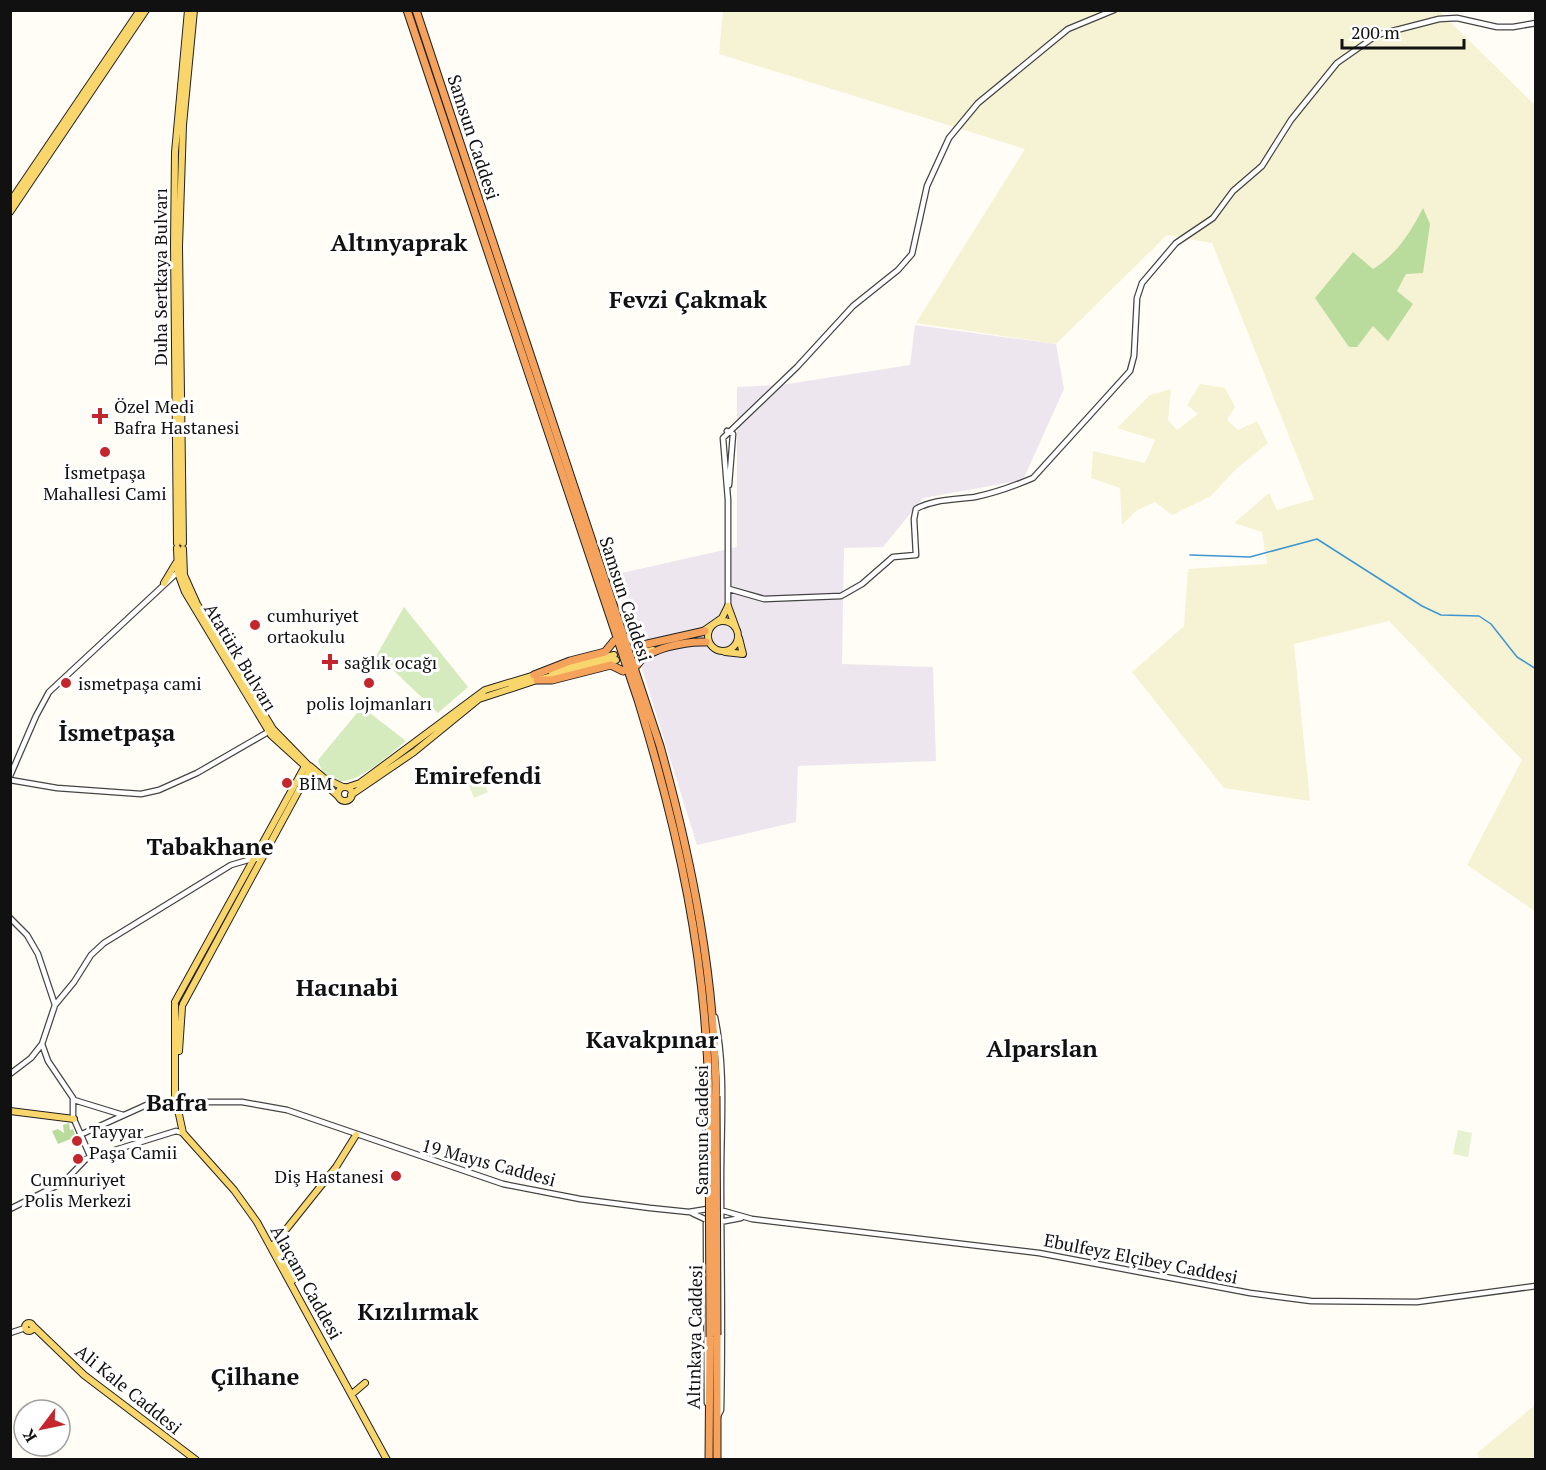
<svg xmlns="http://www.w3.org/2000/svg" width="1546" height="1470" viewBox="0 0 1546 1470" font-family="'PT Serif',serif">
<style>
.industrial{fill:#eee6ef}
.farmland{fill:#f6f3d4}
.green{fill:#d5ebbd}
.forest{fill:#b9dc9c}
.pitch{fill:#e6f2cf}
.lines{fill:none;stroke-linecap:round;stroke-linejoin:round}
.stream{stroke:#3f96cf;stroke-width:1.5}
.major-tunnel{stroke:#dbdad3;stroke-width:6;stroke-dasharray:6 3;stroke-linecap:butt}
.minor-casing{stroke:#444;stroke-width:7}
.major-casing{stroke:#222;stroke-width:8}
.highway-casing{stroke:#222;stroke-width:9}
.minor{stroke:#fff;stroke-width:4.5}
.major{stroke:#f9d66b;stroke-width:6}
.highway{stroke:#f5a25d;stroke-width:7}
.highway-bridge-casing{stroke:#222;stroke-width:9;stroke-linecap:butt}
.highway-bridge{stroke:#f5a25d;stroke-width:7}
.poi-dot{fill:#c4262e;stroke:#fff;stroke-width:2}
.labels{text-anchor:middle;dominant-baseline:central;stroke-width:6;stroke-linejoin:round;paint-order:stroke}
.street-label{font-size:18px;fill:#111;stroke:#fff}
.poi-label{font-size:18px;fill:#111;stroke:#fff;text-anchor:start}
.district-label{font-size:24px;font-weight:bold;fill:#111;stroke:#fff}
</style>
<rect width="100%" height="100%" fill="#fffdf5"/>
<!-- industrial -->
<path class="industrial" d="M 915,325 L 1056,344 L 1064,389 L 1023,480 L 923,498 L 883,547 L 844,548 L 842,664 L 933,667 L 936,761 L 798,766 L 796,822 L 697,845 L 613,575 L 737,547 L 737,387 L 781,385 L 910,365 Z"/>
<!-- farmland -->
<path class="farmland" d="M 723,11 L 1439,11 L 1535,105 L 1535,911 L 1467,865 L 1522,760 L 1389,621 L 1294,644 L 1310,801 L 1224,788 L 1132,672 L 1184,626 L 1188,569 L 1267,564 L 1262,532 L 1234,523 L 1269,493 L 1277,510 L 1314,499 L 1212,243 L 1167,235 L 1056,344 L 916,323 L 1025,149 L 719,54 Z
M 1200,384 L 1225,388 L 1235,407 L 1227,420 L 1238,430 L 1257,421 L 1268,443 L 1235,470 L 1211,496 L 1172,515 L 1155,502 L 1137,510 L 1122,525 L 1120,488 L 1091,478 L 1093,451 L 1145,463 L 1155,440 L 1117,428 L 1150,395 L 1171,389 L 1168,420 L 1177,430 L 1198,414 L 1187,405 Z
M 1535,1405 L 1535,1459 L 1480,1459 L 1477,1453 Z"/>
<!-- green -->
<path class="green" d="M 404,607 L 468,687 L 438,713 L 388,665 L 375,658 Z
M 362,707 L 406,741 C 386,757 332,811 318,760 Z"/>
<!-- forest -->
<path class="forest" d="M 1423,208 L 1430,224 L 1423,273 L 1406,274 L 1397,291 L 1413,304 L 1388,341 L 1373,326 L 1357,347 L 1349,347 L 1315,298 L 1353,252 L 1373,269 C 1397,254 1410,233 1423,208 Z
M 69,1123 L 70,1130 L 73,1129 L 76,1137 L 58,1144 L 52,1131 L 58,1129 L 64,1133 L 63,1125 Z"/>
<!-- pitch -->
<path class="pitch" d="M 478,768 L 488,792 L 474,798 L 464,773 Z
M 1458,1130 L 1472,1133 L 1468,1157 L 1453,1154 Z"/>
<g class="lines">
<!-- stream -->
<path class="stream" d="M 1190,555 L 1250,557 L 1317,539 L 1422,606 L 1441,615 L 1479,616 L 1491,624 L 1517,657 L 1536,669"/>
<!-- major-tunnel -->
<path class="major-tunnel" d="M 614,655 L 638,649"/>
<!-- minor casing -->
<g class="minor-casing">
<path id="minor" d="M 727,431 L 733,434 L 729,485
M 728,500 L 723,438 L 797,367 L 853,306 L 898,270 L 912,254 L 927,186 L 949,138 L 978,103 L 1068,29 L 1114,10
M 729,589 L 764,599 L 841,596 L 862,584 L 893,557 L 916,555 L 914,519 L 916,509 C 933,499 955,500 975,497 C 995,493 1014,486 1033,478 L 1130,371 L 1134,356 L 1137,298 L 1142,283 L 1176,243 L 1213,218 L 1233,191 L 1262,166 L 1291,120 L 1337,63 L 1377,35 L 1439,19 L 1457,18 L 1497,27 L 1513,27 L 1536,23
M 728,606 L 728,499
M 10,776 L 36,716 L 49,692 L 179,571
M 10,780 L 57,788 L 141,794 L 159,790 L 197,773 L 268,732
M 10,918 L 27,935 L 38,954 L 55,1005
M 715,1017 C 726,1069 721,1124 721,1177 C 721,1255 723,1332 721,1410 L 718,1416
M 42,1044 L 48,1061 L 73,1098 L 73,1117 L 91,1158
M 10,1074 L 31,1058 L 42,1044 L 55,1005 L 74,982 L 91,955 L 104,943 L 231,865 L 255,858 L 261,860
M 705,1085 L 706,1185
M 74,1100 L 123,1115
M 82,1134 L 153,1102 L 242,1102 L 287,1110 L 503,1184 L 580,1199 L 650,1208 L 689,1212 L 713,1208 L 752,1219 L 1039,1253 L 1250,1293 L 1311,1301 L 1417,1302 L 1536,1286
M 10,1209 L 64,1182 L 86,1159 L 176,1131 L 183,1133
M 692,1213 L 711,1222
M 720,1222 L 741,1218
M 706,1223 L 707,1403
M 10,1333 L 25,1328"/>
</g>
<!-- major casing -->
<g class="major-casing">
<path id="major" d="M 10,202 L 140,10
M 10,212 L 146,10
M 177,543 L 174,245 L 175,152 L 188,10
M 183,543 L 179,246 L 183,125 L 194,10
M 177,548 L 178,573 L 185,592 L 271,735 L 338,796
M 183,549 L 184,575 L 197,604 L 273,729 L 311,768 L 183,1004
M 164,583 L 176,563
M 728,606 L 736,628
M708 636a15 15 0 1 1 30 0a15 15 0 1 1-30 0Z
M 702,632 L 722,618 L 728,606
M 725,652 L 743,654 L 739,638
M 639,653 L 653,650
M 551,671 L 614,655
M 348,787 L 360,783 L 485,690 L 538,674
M338 794a7 7 0 1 1 14 0a7 7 0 1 1-14 0Z
M 351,795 L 414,752 L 479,699 L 537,680 L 616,660
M 175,1002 L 304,768 L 310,766 L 324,778 L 343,787
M 175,1005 L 175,1096 L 183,1133 L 234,1190 L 257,1222 L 387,1460
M 179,1051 L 182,1007
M 10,1111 L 74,1119
M 274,1244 L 293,1280
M 272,1247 L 336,1167 L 356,1135
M25 1327a4 4 0 1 1 8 0a4 4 0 1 1-8 0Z
M 31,1324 L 84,1375 L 196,1460
M 352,1394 L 365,1383"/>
</g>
<!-- highway casing -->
<g class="highway-casing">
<path id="highway" d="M 407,10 L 638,700 C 679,833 706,957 709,1097
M 416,10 L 660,746 C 692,861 715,976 716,1096
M 628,637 L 636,644 L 643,645 L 705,631
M 637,665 C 648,648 687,641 706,642
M 534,675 L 570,661 L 605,652 L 614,641
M 537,680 L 552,680 L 611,665 L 623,671
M 717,1335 L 717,1460
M 709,1460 L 710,1337"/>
</g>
<!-- minor -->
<use href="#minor" class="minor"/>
<!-- major -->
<use href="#major" class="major"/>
<!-- highway -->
<use href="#highway" class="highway"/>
<!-- highway-bridge casing -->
<g class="highway-bridge-casing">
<path id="highway-bridge" d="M 716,1096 L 717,1335
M 709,1097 L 710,1337"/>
</g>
<!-- highway-bridge -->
<use href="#highway-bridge" class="highway-bridge"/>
</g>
<!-- markers -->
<g class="poi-dot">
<path d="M97 407h6v6h6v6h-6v6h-6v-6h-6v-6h6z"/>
<circle cx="105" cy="452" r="6"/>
<circle cx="255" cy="625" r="6"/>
<path d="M327 653h6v6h6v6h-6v6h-6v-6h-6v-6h6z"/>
<circle cx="66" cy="683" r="6"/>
<circle cx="369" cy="683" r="6"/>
<circle cx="287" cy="783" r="6"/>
<circle cx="77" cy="1141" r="6"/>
<circle cx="78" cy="1159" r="6"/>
<circle cx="396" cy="1176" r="6"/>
</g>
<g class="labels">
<!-- street labels -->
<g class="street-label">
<text transform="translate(474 137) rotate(72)">Samsun Caddesi</text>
<text transform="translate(160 277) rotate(-90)">Duha Sertkaya Bulvarı</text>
<text transform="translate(626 599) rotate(72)">Samsun Caddesi</text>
<text transform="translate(241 657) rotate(59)">Atatürk Bulvarı</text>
<text transform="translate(701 1130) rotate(-90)">Samsun Caddesi</text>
<text transform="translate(489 1162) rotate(15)">19 Mayıs Caddesi</text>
<text transform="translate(1141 1258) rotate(11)">Ebulfeyz Elçibey Caddesi</text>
<text transform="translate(307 1282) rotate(61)">Alaçam Caddesi</text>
<text transform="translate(694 1337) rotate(-89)">Altınkaya Caddesi</text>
<text transform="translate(129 1389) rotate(39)">Ali Kale Caddesi</text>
</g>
<!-- poi labels -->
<g class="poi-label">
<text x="114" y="406">Özel Medi<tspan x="114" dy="21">Bafra Hastanesi</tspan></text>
<text x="105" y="472" text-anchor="middle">İsmetpaşa<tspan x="105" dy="21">Mahallesi Cami</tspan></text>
<text x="267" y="615">cumhuriyet<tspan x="267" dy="21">ortaokulu</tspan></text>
<text x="344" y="662">sağlık ocağı</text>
<text x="78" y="683">ismetpaşa cami</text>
<text x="369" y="703" text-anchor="middle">polis lojmanları</text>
<text x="299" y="783">BİM</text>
<text x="89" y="1131">Tayyar<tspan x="89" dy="21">Paşa Camii</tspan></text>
<text x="384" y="1176" text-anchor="end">Diş Hastanesi</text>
<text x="78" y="1179" text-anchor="middle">Cumnuriyet<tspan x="78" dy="21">Polis Merkezi</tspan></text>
</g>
<!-- district labels -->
<g class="district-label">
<text x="399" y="242">Altınyaprak</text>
<text x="688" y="299">Fevzi Çakmak</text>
<text x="117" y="732">İsmetpaşa</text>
<text x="478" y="775">Emirefendi</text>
<text x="210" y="846">Tabakhane</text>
<text x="347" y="987">Hacınabi</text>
<text x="652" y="1039">Kavakpınar</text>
<text x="1042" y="1048">Alparslan</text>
<text x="177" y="1102">Bafra</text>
<text x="418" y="1311">Kızılırmak</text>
<text x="255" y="1376">Çilhane</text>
</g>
</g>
<!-- border -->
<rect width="1546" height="1470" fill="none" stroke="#111111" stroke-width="24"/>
<!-- north arrow -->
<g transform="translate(42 1428) rotate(238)"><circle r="28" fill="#ffffff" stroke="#a0a0a0" stroke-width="1.5"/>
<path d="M0-4.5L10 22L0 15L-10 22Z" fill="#c4262e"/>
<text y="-9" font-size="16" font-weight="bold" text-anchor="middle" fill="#111111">K</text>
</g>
<!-- scale -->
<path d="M1342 39v9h122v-9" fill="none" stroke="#111111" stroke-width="3"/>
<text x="1351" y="39" font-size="18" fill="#111111" stroke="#ffffff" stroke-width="4.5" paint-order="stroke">200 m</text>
</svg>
